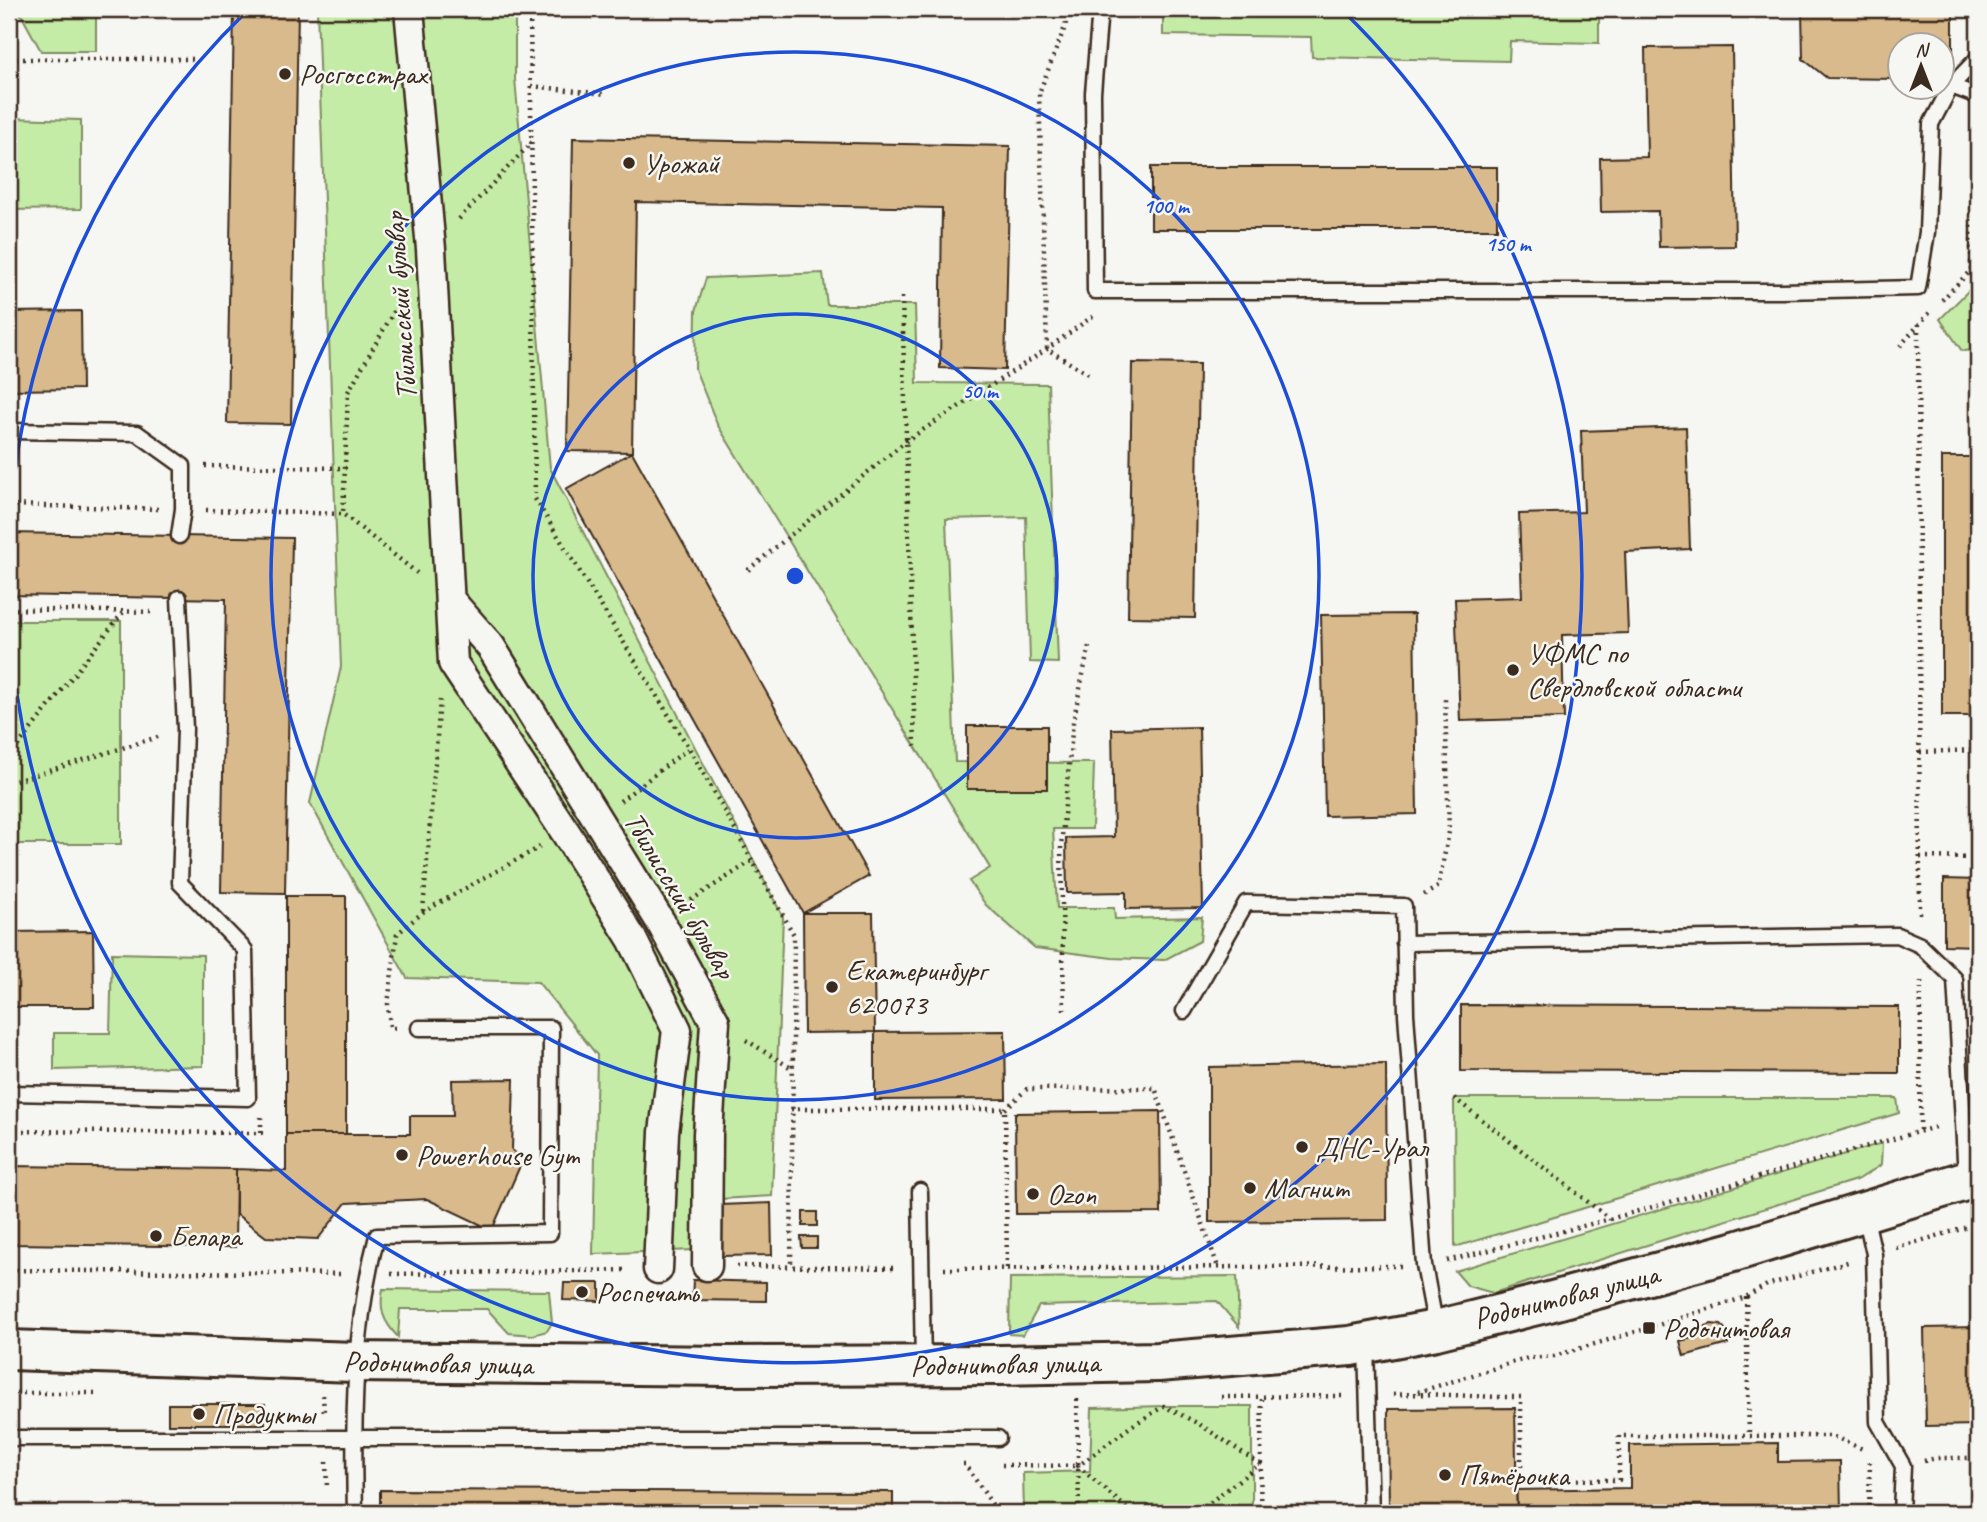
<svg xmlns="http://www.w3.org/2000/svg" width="1987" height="1522" viewBox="0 0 1987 1522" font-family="Caveat,sans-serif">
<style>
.green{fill:#c4eca7;stroke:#808b62;stroke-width:2}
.building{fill:#d8ba8c;stroke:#3b2a1e;stroke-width:2}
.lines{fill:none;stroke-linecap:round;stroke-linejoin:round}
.lane-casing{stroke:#3b2a1e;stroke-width:19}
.street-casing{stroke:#3b2a1e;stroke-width:33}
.secondary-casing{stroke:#3b2a1e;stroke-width:44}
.path{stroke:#3b2a1e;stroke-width:4.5;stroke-dasharray:2 5;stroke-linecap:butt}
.lane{stroke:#f6f6f2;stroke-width:14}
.street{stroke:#f6f6f2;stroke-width:28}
.secondary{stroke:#f6f6f2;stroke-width:38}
.ring{fill:none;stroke:#1d4ed8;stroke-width:3.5}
.poi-dot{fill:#3b2a1e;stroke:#f6f6f2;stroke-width:2.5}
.labels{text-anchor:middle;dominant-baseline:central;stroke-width:5;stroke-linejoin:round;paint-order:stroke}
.poi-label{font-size:30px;fill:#3b2a1e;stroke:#f6f6f2;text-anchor:start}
.street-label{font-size:30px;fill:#3b2a1e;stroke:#f6f6f2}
.centre{fill:#1d4ed8;stroke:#f6f6f2;stroke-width:3.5}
.ring-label{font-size:21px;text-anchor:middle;font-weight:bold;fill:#1d4ed8;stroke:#f6f6f2;stroke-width:5;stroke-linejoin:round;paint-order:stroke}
</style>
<rect width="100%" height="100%" fill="#f6f6f2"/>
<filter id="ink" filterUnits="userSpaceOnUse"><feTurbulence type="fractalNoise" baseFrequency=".0143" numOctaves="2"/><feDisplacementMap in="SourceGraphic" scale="14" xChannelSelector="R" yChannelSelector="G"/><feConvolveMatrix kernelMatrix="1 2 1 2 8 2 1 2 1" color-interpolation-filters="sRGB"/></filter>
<g filter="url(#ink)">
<!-- green -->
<path class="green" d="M 18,9 L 96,9 L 96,51 L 41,51 Z
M 317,9 L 515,9 L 515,79 L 550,468 L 783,917 L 772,1196 L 720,1199 L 720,1249 L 593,1254 L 597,1055 L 538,982 L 407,978 L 310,803 L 341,667 Z
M 1163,9 L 1599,9 L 1599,43 L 1510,41 L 1509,61 L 1312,57 L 1311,37 L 1163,35 Z
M 9,118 L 81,120 L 81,209 L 9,210 Z
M 823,273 L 827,305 L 915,305 L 917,383 L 1048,384 L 1058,663 L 1030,662 L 1026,517 L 946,519 L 955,762 L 1094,763 L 1092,829 L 1053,829 L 1057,908 L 1114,908 L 1115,919 L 1202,917 L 1200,941 L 1164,960 L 1112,958 L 1035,948 L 986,905 L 969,881 L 990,868 L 717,424 L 695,369 L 696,311 L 706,278 Z
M 1975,284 L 1978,284 L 1978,350 L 1962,351 L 1940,319 Z
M 9,621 L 121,621 L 121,844 L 9,844 Z
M 112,953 L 203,955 L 203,1066 L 54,1070 L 54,1033 L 110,1033 Z
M 1454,1098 L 1897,1098 L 1899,1113 L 1455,1247 Z
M 1882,1143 L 1881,1165 L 1859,1179 L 1493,1293 L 1468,1286 L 1455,1271 Z
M 1237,1276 L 1239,1327 L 1217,1301 L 1039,1306 L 1023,1335 L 1009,1334 L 1010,1278 Z
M 383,1289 L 549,1291 L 552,1323 L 547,1331 L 533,1335 L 509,1333 L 487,1309 L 400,1309 L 398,1337 C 383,1321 379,1310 383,1289 Z
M 1164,1406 L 1252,1406 L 1252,1513 L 1024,1513 L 1023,1473 L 1090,1471 L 1092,1408 Z"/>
<!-- building -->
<path class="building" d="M 234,9 L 298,9 L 291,424 L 227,423 Z
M 1802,9 L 1953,9 L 1953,61 L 1941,73 L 1941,46 L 1899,46 L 1899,79 L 1827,78 L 1803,59 Z
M 1732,47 L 1735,246 L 1659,247 L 1658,211 L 1601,212 L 1600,158 L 1647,157 L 1645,48 Z
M 573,138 L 1010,146 L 1005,370 L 940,368 L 942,208 L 636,202 L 632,452 L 567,451 Z
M 1151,167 L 1497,167 L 1497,229 L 1151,229 Z
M 81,311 L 82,389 L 9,390 L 9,312 Z
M 1132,363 L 1199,364 L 1195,618 L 1128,617 Z
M 1686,427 L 1690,549 L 1625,552 L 1628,633 L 1562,635 L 1564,718 L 1460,721 L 1455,599 L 1522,597 L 1519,514 L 1584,512 L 1581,431 Z
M 632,452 L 869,876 L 803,913 L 566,489 Z
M 1942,457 L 1978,457 L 1978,716 L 1942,716 Z
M 9,533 L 292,538 L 285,893 L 221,892 L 226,599 L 9,595 Z
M 1414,614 L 1417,814 L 1325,816 L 1321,615 Z
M 967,726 L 1047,726 L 1047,789 L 967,789 Z
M 1199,727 L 1203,908 L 1126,909 L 1126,892 L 1067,893 L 1066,838 L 1114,837 L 1112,729 Z
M 1944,879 L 1978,880 L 1978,946 L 1944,945 Z
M 286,896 L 346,896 L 346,1134 L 286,1134 Z
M 803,913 L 873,913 L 875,1032 L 804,1033 Z
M 93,931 L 94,1007 L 9,1007 L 9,932 Z
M 1461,1005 L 1899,1007 L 1899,1073 L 1461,1071 Z
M 1005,1031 L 1006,1099 L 875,1100 L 875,1032 Z
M 1386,1064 L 1387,1220 L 1209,1222 L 1209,1067 Z
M 514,1079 L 512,1150 L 523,1159 L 492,1230 L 427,1199 L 346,1203 L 318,1239 L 266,1237 L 236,1214 L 236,1169 L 286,1171 L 286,1134 L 410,1134 L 410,1116 L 453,1116 L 452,1080 Z
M 1160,1111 L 1161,1213 L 1016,1214 L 1015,1113 Z
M 9,1166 L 236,1169 L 235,1247 L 9,1244 Z
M 771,1203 L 772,1255 L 721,1256 L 719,1205 Z
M 803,1212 L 817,1212 L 817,1226 L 803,1226 Z
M 801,1237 L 817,1237 L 817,1248 L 802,1248 Z
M 693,1280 L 766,1282 L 766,1301 L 692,1300 Z
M 564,1283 L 600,1283 L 600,1301 L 563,1300 Z
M 1711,1324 L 1721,1325 L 1727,1331 L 1728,1344 L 1684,1356 L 1680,1341 L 1697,1337 L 1701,1328 Z
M 1978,1327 L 1978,1425 L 1926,1426 L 1924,1328 Z
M 168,1404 L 265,1404 L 265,1424 L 168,1424 Z
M 1515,1408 L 1517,1513 L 1389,1513 L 1388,1409 Z
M 1778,1443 L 1778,1462 L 1840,1461 L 1841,1513 L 1775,1513 L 1775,1505 L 1639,1506 L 1639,1513 L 1517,1513 L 1516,1490 L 1630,1488 L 1630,1445 Z
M 380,1490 L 893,1492 L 893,1513 L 380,1513 Z"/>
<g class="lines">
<!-- lane casing -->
<g class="lane-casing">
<path id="lane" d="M 1100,9 L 1093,93 L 1095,291 L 1782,291 L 1918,288 L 1927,232 L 1931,124 L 1951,86 L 1978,58
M 1951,86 L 1978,96
M 9,431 L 137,433 L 183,466 L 183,509 L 179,536
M 1404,943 L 1897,935 L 1920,945 L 1955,979 L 1966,1177
M 1184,1011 L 1246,903 L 1404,906 L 1406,1014 L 1424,1265 L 1436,1328
M 9,1093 L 248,1098 L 245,950 L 180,883 L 185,729 L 179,598
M 920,1191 L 923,1365
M 1865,1214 L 1874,1254 L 1878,1422 L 1903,1466 L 1901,1513
M 1366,1346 L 1371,1513
M 9,1438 L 998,1438
M 355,1513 C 353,1419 353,1327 377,1236 L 550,1233 L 551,1028 L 419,1028"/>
</g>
<!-- street casing -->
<g class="street-casing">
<path id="street" d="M 409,9 L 431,249 L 453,663 L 566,833 L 632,939 L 677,1030 L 664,1132 L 658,1269
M 450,600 L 491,647 L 660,921 L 715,1022 L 708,1134 L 707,1266"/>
</g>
<!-- secondary casing -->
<g class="secondary-casing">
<path id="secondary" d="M 9,1350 L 355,1362 L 727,1366 L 1000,1365 L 1158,1362 L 1350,1346 L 1436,1330 L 1549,1302 L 1733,1252 L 1978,1177"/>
</g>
<!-- path -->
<path class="path" d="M 530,9 L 535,499 L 689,748 L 794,935 L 791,1266
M 1069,9 L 1065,27 L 1039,93 L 1047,349 L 1091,376
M 9,59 L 197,59
M 531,86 L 606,94
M 459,219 L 532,142
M 1971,270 L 1978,270
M 902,297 L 915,746
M 401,299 L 348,392 L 343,514 L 417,573
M 1942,300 L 1971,270 L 1973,173 L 1978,160
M 1918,324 L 1920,918
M 1900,346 L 1931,311
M 205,466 L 346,468
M 9,505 L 158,509
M 206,510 L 343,514
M 748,570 L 906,441 L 1047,349 L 1093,316
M 9,609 L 155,612
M 1920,752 L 1978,750
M 9,757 L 124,611
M 9,783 L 161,736
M 620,801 L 689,748
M 1920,857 L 1978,858
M 1424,895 L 1438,887 L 1449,832 L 1445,699
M 685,904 L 752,861
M 423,911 L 440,700
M 1064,1010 L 1061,847 L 1073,722 L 1089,646
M 395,1028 L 390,1028 L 388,1004 L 397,934 L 423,912 L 540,847
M 746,1040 L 791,1068
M 1454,1098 L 1610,1219
M 791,1109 L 1005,1109 L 1007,1270
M 1005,1109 L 1027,1089 L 1155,1088 L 1218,1267
M 1920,1130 L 1921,979
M 9,1131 L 261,1133 L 261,1116
M 1896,1248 L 1978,1224
M 1447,1261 L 1610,1219 L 1939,1126
M 737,1266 L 897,1268
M 944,1269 L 1401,1266
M 9,1270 L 344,1274
M 391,1274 L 627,1270
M 1746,1297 L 1749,1436
M 1418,1392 L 1528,1358 L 1554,1356 L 1649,1328 L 1746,1297 L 1767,1285 L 1851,1261
M 9,1393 L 98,1393
M 323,1395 L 324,1414
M 1393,1395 C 1435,1392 1478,1398 1521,1397 L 1521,1479 L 1619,1480 L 1619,1436 L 1832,1436 L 1865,1450
M 1221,1397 L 1345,1396
M 1077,1399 L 1079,1513
M 1924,1461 L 1936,1458 L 1978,1458
M 326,1462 L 327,1488
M 963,1464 L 965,1464 L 998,1513
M 1002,1465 L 1078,1466
M 1132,1513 L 1078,1466 L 1130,1427 L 1164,1406 L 1199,1424 L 1260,1464 L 1196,1513
M 1260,1513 L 1262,1397
M 1869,1513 L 1870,1459"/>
<!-- lane -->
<use href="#lane" class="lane"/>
<!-- street -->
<use href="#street" class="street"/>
<!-- secondary -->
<use href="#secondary" class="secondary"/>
</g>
</g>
<!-- distance rings -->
<g class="ring">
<circle cx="795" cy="576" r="262"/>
<circle cx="795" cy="576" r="524"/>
<path d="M9 535A787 787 0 0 1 248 10M1342 10A787 787 0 1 1 9 617"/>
</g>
<!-- markers -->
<g class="poi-dot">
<circle cx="285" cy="74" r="7"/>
<circle cx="629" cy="163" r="7"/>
<circle cx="1513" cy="670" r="7"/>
<circle cx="832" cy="987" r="7"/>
<circle cx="1302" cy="1147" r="7"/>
<circle cx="402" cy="1155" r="7"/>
<circle cx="1250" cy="1188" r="7"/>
<circle cx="1033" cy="1194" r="7"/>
<circle cx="156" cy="1236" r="7"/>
<circle cx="582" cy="1292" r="7"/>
<rect x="1642" y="1321" width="14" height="14" rx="3.5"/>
<circle cx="199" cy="1414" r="7"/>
<circle cx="1445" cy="1475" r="7"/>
</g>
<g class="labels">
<!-- poi labels -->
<g class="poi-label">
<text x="299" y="74">Росгосстрах</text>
<text x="643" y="163">Урожай</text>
<text x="1527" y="653">УФМС по<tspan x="1527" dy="34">Свердловской области</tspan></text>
<text x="846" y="970">Екатеринбург<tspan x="846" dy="34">620073</tspan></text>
<text x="1316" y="1147">ДНС-Урал</text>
<text x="416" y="1155">Powerhouse Gym</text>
<text x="1264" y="1188">Магнит</text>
<text x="1047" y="1194">Ozon</text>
<text x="170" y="1236">Белара</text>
<text x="596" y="1292">Роспечать</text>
<text x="1663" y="1328">Родонитовая</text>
<text x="213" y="1414">Продукты</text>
<text x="1459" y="1475">Пятёрочка</text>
</g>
<!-- street labels -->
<g class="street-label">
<text transform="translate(400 306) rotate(-94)">Тбилисский бульвар</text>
<text transform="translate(680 895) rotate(59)">Тбилисский бульвар</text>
<text transform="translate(1566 1296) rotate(-14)">Родонитовая улица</text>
<text transform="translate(438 1363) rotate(1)">Родонитовая улица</text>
<text transform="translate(1005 1364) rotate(-1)">Родонитовая улица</text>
</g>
</g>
<circle cx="795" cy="576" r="10" class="centre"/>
<g class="ring-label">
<text x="1166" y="213">100 m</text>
<text x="1508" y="251">150 m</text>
<text x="980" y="398">50 m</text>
</g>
<!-- margin -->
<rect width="1987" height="1522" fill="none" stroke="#f6f6f2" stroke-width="35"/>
<rect x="18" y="18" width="1952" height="1487" fill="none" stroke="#3b2a1e" stroke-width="2.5" filter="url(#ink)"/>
<!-- north arrow -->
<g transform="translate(1921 66)"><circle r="33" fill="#f6f6f2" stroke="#aba49d" stroke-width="2"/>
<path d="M0-5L12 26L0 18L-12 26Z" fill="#3b2a1e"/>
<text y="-10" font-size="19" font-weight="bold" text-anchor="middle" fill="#3b2a1e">N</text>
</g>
</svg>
